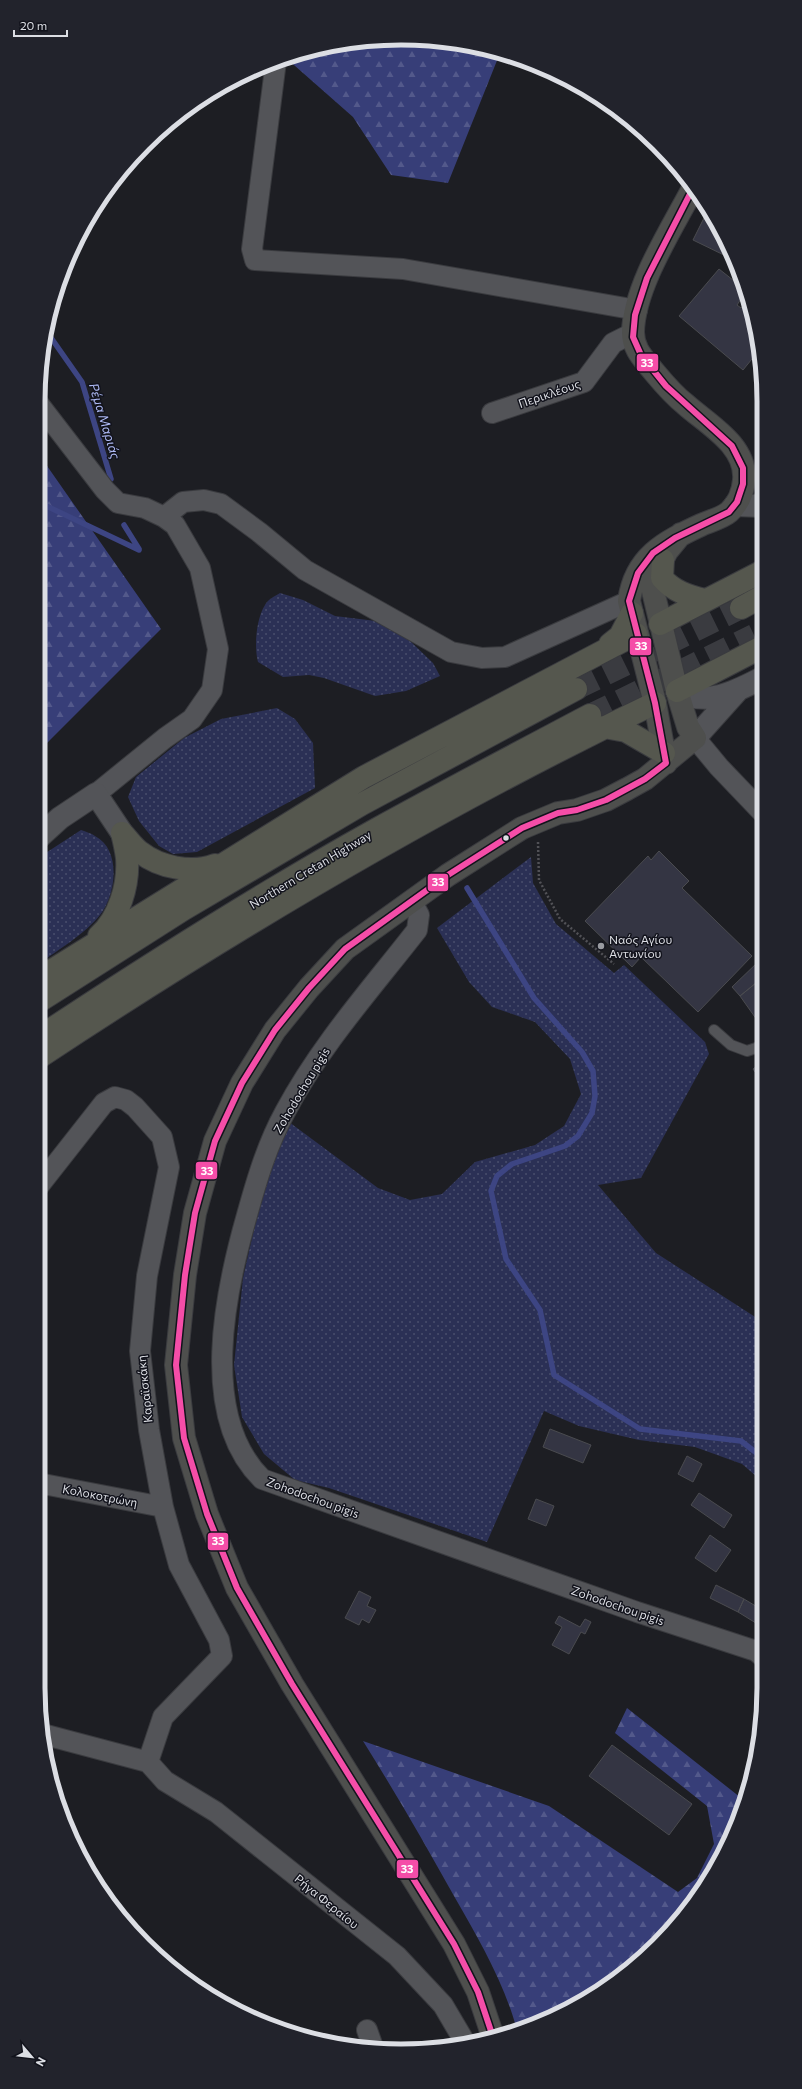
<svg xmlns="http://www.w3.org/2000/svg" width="802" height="2089" viewBox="0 0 802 2089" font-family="Commissioner,sans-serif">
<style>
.grass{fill:url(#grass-dots)}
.forest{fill:url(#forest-firs)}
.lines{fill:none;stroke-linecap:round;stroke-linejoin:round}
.stream{stroke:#3d4583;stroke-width:5.5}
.building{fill:#343543;stroke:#4a4b4f}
.motorway-tunnel{stroke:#3a3b40;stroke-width:22;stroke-dasharray:22 11;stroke-linecap:butt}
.service-casing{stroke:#3a3b3f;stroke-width:12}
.minor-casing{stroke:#3a3b3f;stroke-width:22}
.tertiary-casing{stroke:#3a3b3f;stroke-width:24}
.primary-casing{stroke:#3a3b3f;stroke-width:24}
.motorway-casing{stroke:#3a3b3f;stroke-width:24}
.path{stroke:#515156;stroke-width:2.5;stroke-dasharray:2 2;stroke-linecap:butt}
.service{stroke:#535458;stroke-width:10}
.minor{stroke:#535458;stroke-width:20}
.tertiary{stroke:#535458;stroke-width:22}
.primary{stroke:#4e4f4d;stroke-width:22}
.motorway{stroke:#55574e;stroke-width:22}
.bus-1-casing{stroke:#12131c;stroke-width:9}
.bus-1{stroke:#f54da8;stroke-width:6}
.bus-dot{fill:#dcdee4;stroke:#12131c;stroke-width:1.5}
.poi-dot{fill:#999ba0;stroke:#12131c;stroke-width:1.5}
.labels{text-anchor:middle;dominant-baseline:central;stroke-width:3;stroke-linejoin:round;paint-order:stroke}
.street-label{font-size:12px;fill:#dcdee4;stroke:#12131c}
.poi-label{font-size:12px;fill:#dcdee4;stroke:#12131c;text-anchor:start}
.water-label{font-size:13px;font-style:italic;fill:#aebaf5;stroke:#12131c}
.rim{fill:none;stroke:#dcdee4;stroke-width:5}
.line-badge{stroke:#12131c;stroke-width:1.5}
.badge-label{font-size:11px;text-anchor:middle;font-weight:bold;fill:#fff}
</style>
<defs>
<pattern id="grass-dots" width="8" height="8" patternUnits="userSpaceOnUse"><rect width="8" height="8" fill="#2b3055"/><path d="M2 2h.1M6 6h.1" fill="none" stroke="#494e6d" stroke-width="1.8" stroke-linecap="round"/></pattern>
<pattern id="forest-firs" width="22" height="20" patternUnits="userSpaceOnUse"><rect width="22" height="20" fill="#373e78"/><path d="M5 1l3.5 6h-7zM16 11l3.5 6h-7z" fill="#53598b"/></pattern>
</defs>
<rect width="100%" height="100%" fill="#1d1e23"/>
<!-- grass -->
<path class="grass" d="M 280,593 L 303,600 L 335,616 L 376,621 L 408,639 L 433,663 L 440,676 L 406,691 L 375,696 L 324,678 L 309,675 L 283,677 L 258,662 C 254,647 256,619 265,605 C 267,600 275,596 280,593 Z
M 277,708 L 295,719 L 313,743 L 315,788 L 197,852 L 173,854 L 159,846 L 139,821 L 128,797 L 136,777 L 184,738 L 221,719 Z
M 81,830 C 86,832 91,833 95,836 C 122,850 116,895 100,915 C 86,933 57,951 38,964 L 38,858 Z
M 531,857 L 533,883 L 556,924 L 614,973 L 624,965 L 705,1042 L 709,1054 L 641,1178 L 598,1185 L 656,1253 L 763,1322 L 764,1483 L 742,1464 L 695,1447 L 639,1440 L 579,1426 L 544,1411 L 487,1542 L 329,1488 L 295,1480 L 264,1454 L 242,1417 L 234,1365 L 243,1278 L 263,1189 L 289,1122 L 378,1188 L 410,1200 L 442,1194 L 475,1162 L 535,1145 L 564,1126 L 581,1094 L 570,1059 L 535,1022 L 492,1007 L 469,982 L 437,928 Z"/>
<!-- forest -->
<path class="forest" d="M 425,39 L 500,53 L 448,183 L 391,175 L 353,117 L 286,58 L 286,57 L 354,41 Z
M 38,453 L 161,629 L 38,752 Z
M 627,1708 L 745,1801 L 726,1849 L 689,1909 L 602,1990 L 540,2023 L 517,2030 C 504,1982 479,1940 454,1896 C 425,1844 395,1792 363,1741 L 549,1806 L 678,1892 L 697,1878 L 714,1844 L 707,1806 L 615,1733 Z"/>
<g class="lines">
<!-- stream -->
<path class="stream" d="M 47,332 L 82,382 L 111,479
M 38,502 L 139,550
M 124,525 L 139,549
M 467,888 L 534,998 L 582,1052 L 593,1071 L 595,1096 L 592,1113 L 578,1136 L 565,1146 L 512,1164 L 497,1176 L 491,1191 L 506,1259 L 540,1310 L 554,1375 L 640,1429 L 741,1441 L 763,1458"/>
</g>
<!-- building -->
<path class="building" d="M 706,214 L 730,252 L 728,257 L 693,240 Z
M 719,269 L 743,288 L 745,293 L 737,305 L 741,308 L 747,301 L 760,349 L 743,370 L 679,316 Z
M 659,851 L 689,881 L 682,888 L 752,956 L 698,1012 L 641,957 L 632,967 L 585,921 L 648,856 L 651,860 Z
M 759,961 L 762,965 L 762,978 L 740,996 L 732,987 Z
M 762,978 L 762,1027 L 740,996 Z
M 763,1062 L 763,1083 L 753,1069 Z
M 550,1429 L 591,1445 L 583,1463 L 543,1447 Z
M 687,1456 L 702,1464 L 693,1482 L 678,1474 Z
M 699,1493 L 732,1515 L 724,1528 L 691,1505 Z
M 536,1499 L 554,1506 L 546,1526 L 528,1519 Z
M 710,1535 L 731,1550 L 716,1572 L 695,1558 Z
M 716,1585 L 744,1599 L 738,1612 L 710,1598 Z
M 359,1591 L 371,1597 L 367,1606 L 376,1610 L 369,1623 L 362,1619 L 359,1625 L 345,1618 Z
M 744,1599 L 764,1611 L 764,1628 L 738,1612 Z
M 559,1616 L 580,1627 L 585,1619 L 591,1622 L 585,1634 L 581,1632 L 569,1654 L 552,1645 L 562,1627 L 555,1623 Z
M 612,1745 L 692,1804 L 669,1835 L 589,1776 Z"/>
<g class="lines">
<!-- motorway-tunnel -->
<path class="motorway-tunnel" d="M 576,689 L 741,608
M 590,715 L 754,635"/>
<!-- service casing -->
<g class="service-casing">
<path id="service" d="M 714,1030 L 731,1045 L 747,1051 L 762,1046"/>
</g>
<!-- minor casing -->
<g class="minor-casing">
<path id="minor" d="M 276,61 L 252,249 L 255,260 L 403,269 L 637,310
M 38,403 L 105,490 L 118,503 L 145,508 L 164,517 L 175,525 L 200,568 L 218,649 L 212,690 L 192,719 L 165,738 L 96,794
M 492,413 L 584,382 L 613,343 L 633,333
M 164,517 L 183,502 L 204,500 L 221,504 L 259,532 L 305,570 L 451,652 L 482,658 L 505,657 L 629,601
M 695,738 L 719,767 L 762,812
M 412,902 L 419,915 L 417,930 C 371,989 320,1046 285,1112 C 267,1145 257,1179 247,1215 C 225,1292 198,1416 262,1479 L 637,1612 L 756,1651 L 764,1658
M 38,1187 L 104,1103 L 115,1097 L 126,1100 L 135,1107 L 162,1137 L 169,1167 L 147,1276 L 140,1351 L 149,1430 L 163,1507 L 179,1565 L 219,1640 L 222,1656 L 163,1717 L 148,1762 L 165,1781 L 216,1812 L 397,1956 L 443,2005 L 466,2044
M 38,1483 L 163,1507
M 46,1735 L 148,1762
M 367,2030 L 373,2047"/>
</g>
<!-- tertiary casing -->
<g class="tertiary-casing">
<path id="tertiary" d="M 735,505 L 761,506
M 677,691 C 707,707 735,692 762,678
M 695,738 L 738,690
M 38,838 L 60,818 L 96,794 L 122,833"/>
</g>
<!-- primary casing -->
<g class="primary-casing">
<path id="primary" d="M 666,763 L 655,703 L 629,601 C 635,557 664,542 701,525 C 710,521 722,518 729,512 C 738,504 743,492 744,480 C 747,445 707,424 685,404 C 671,393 661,380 650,367 C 641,356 633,347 633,332 C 634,287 671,230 692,190
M 493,2037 L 478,1992 L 454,1944 L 292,1684 L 237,1588 L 207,1514 L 184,1438 L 176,1365 L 185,1275 L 195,1213 L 215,1141 L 242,1083 L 275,1030 L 309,988 L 345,949 L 448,875 L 522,828 L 558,813 L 577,810 L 606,800 L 627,789 L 645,779 L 695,738 L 688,727 L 677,691 L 653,591 L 656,573 L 667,551 L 681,534"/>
</g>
<!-- motorway casing -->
<g class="motorway-casing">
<path id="motorway" d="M 663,560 L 662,578 C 673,591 688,596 705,600
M 741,608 L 761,597
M 660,624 L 761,572
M 610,644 L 620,636 L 632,613
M 677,691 L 762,647
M 604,727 L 626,731 L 664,753
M 122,833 C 128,839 133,847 140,852 C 159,867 191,874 215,865
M 99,936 C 119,918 129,885 127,858 C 126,850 124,841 122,833
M 38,979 L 364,777 L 636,634
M 38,1002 L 184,909 L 362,804 L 576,689
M 38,1038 C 148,965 260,894 375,830 C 446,791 518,753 590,715
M 38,1058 C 236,927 440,806 655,703"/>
</g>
<!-- path -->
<path class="path" d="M 538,842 L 539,880 L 560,919 L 614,964"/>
<!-- service -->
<use href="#service" class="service"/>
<!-- minor -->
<use href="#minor" class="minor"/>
<!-- tertiary -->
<use href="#tertiary" class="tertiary"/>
<!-- primary -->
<use href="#primary" class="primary"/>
<!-- motorway -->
<use href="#motorway" class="motorway"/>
<!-- bus-1 casing -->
<g class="bus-1-casing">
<path id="bus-1" d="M 493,2037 L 478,1992 L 454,1944 L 292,1684 L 237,1588 L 207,1514 L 184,1438 L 176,1365 L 185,1275 L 195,1213 L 215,1141 L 242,1083 L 275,1030 L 309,988 L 345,949 L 448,875 L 522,828 L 558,813 L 577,810 L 606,800 L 645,779 L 666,763 L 655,703 L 629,601 L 638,573 L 653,553 L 675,538 L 729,512 L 737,502 L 743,484 L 743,468 L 732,446 L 666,386 L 641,355 L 633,337 L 635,315 L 647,278 L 692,190"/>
</g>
<!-- bus-1 -->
<use href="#bus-1" class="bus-1"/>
</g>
<!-- markers -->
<circle class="bus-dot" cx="506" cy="838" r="3.5"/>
<circle class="poi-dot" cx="601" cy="946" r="4"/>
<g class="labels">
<!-- street labels -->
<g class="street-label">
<text transform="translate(549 393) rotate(-19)">Περικλέους</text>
<text transform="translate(310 869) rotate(-31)">Northern Cretan Highway</text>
<text transform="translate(301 1090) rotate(-59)">Zohodochou pigis</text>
<text transform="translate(144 1389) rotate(-96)">Καραϊσκάκη</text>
<text transform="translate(100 1495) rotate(11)">Κολοκοτρώνη</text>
<text transform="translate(313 1497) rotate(20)">Zohodochou pigis</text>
<text transform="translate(618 1605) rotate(19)">Zohodochou pigis</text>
<text transform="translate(327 1901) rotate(39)">Ρήγα Φεραίου</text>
</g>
<!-- poi labels -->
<g class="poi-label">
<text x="609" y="939">Ναός Αγίου<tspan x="609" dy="14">Αντωνίου</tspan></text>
</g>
<!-- water labels -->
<g class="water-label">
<text transform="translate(105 421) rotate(73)">Ρέμα Μαριάς</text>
</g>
</g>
<!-- crop -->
<path d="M0 0H802V2089H0ZM401 45H401A356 356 0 0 1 757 401V1688A356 356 0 0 1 401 2044H401A356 356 0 0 1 45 1688V401A356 356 0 0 1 401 45Z" fill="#22232c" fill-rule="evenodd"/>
<path class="rim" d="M401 45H401A356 356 0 0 1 757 401V1688A356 356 0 0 1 401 2044H401A356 356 0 0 1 45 1688V401A356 356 0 0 1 401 45Z"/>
<g class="line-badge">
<rect x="636" y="353" width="23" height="19" rx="4" fill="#f54da8"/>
<rect x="629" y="637" width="23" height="19" rx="4" fill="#f54da8"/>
<rect x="427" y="873" width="22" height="19" rx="4" fill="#f54da8"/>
<rect x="195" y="1161" width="23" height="19" rx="4" fill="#f54da8"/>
<rect x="207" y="1532" width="22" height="19" rx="4" fill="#f54da8"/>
<rect x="396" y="1859" width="23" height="20" rx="4" fill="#f54da8"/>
</g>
<g class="badge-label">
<text x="647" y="367">33</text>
<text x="641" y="650">33</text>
<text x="438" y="886">33</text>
<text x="207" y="1175">33</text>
<text x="218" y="1545">33</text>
<text x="407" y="1873">33</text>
</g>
<!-- north arrow -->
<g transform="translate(32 2057) rotate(118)" stroke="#12131c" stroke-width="3" paint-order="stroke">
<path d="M0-3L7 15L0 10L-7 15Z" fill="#dcdee4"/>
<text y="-6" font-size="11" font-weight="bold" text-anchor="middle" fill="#dcdee4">N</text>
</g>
<!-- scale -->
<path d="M14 30v6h53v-6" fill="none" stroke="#dcdee4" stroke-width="2"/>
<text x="20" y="30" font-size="12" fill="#dcdee4" stroke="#12131c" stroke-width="3" paint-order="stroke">20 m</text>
</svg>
